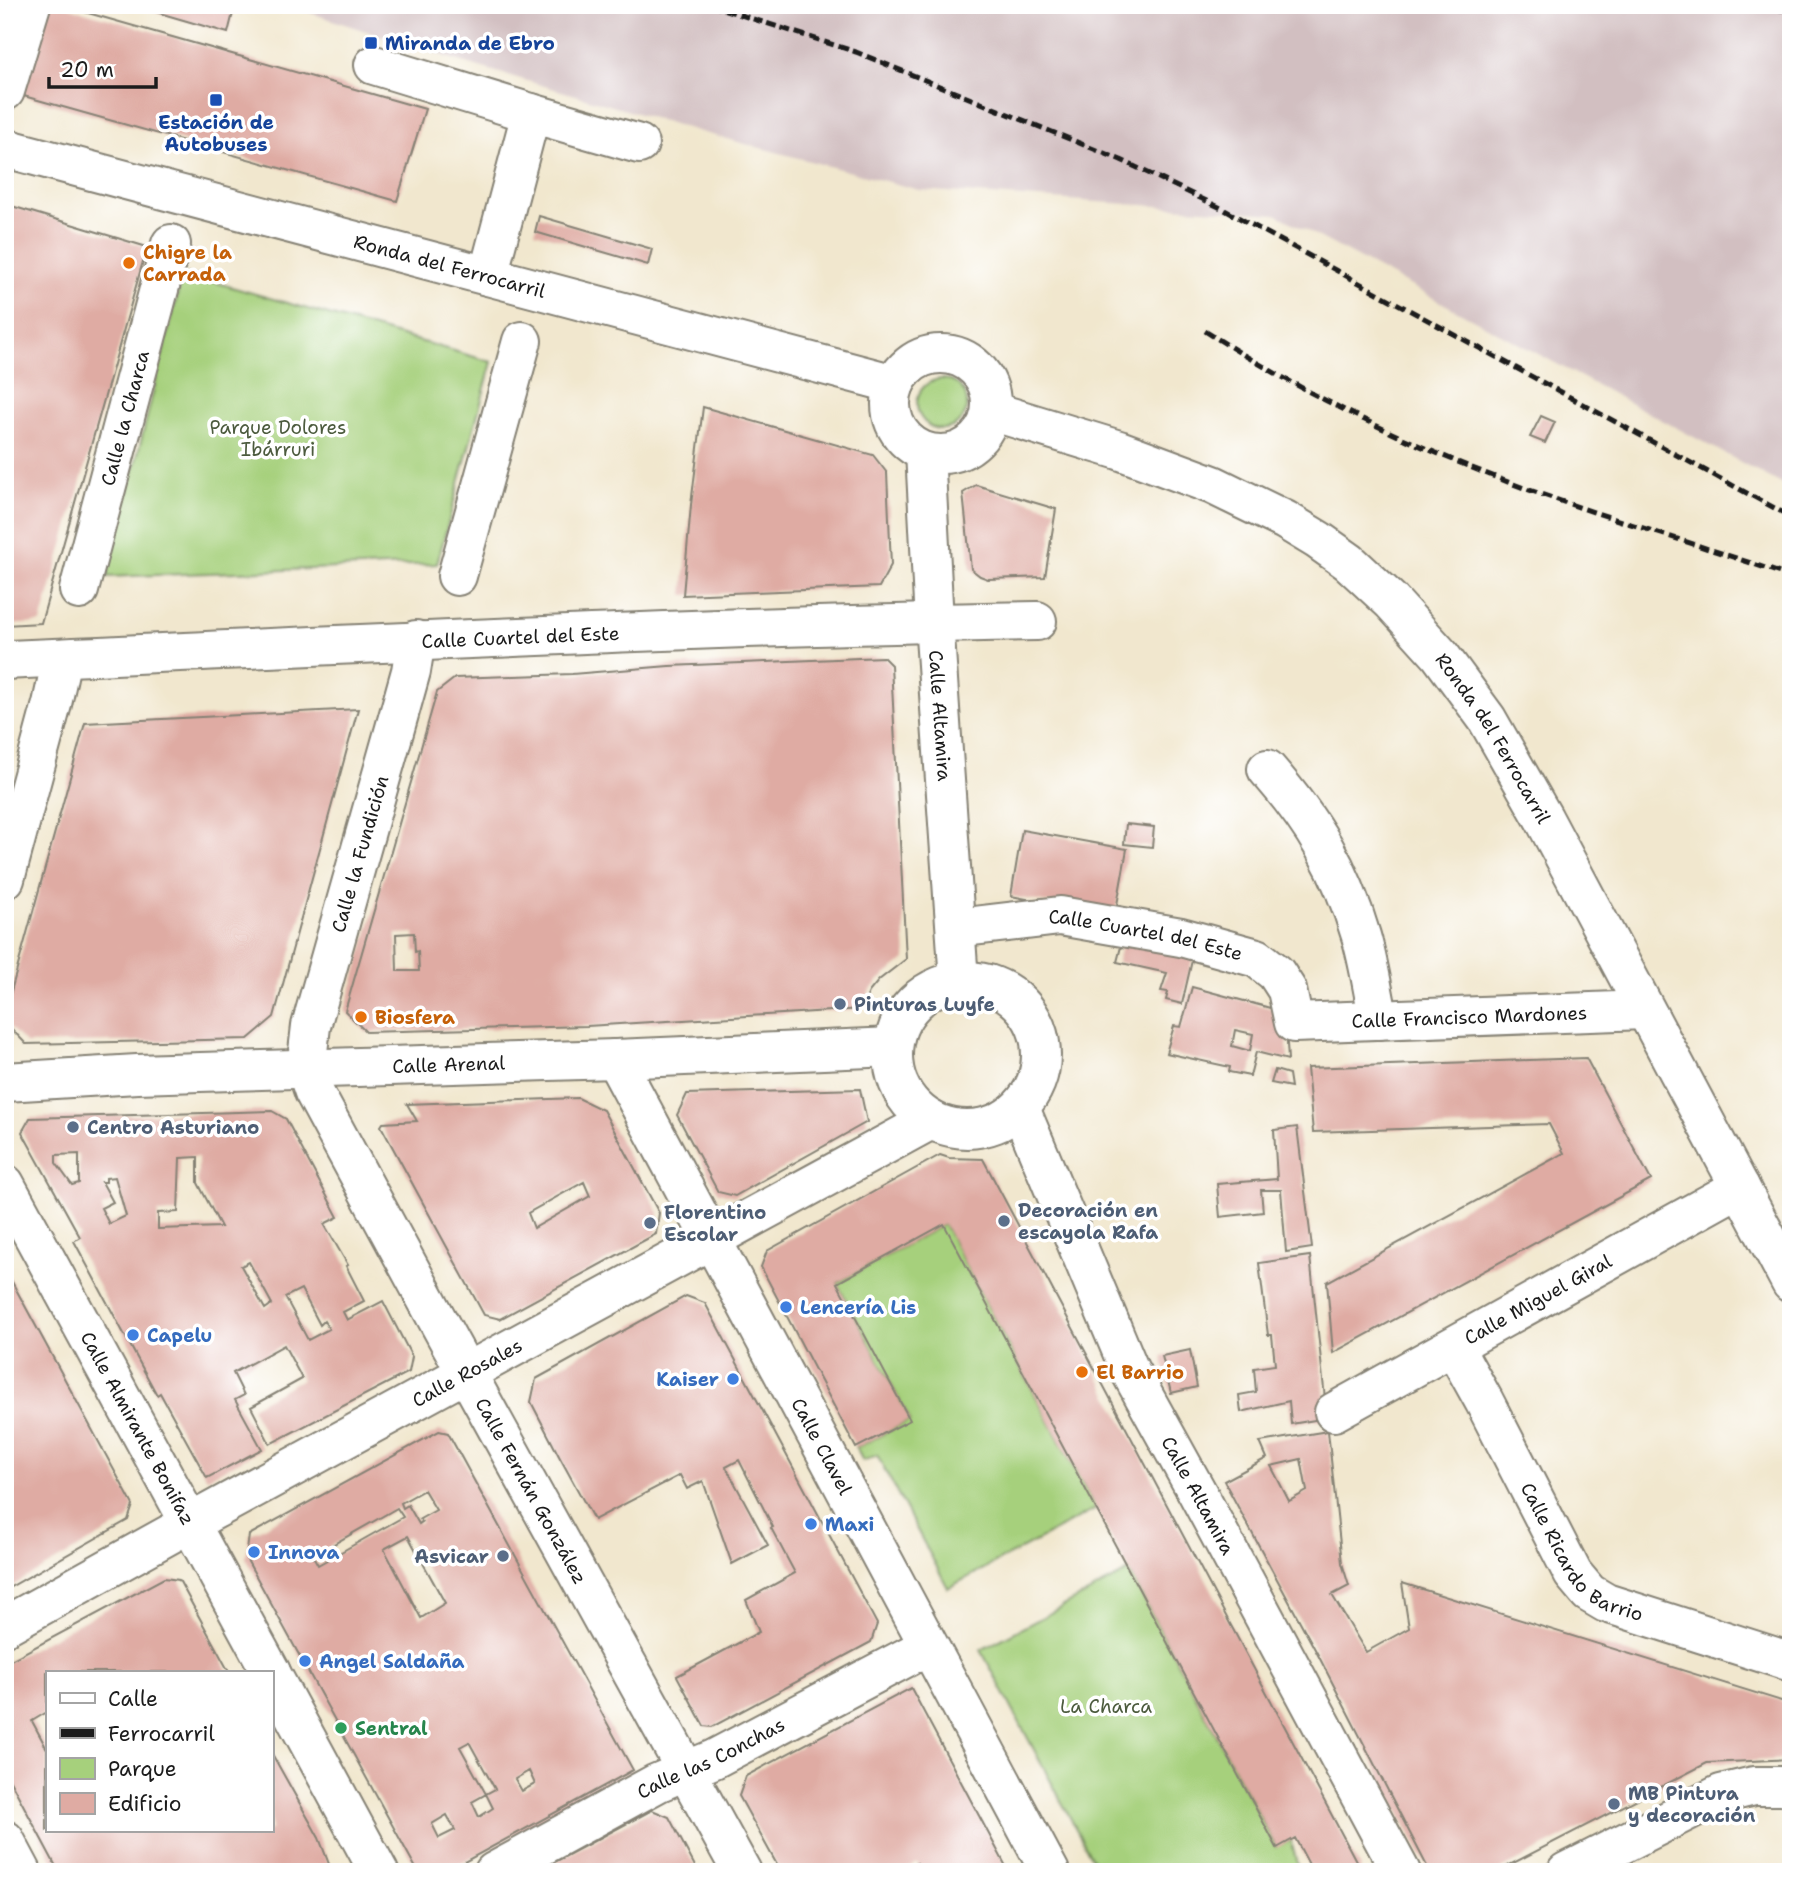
<svg xmlns="http://www.w3.org/2000/svg" width="1796" height="1877" viewBox="0 0 1796 1877" font-family="'Shantell Sans',sans-serif">
<style>
.industrial{fill:#d2bfc1}
.green{fill:#a6d07c;stroke:#61764c;stroke-width:2}
.building{fill:#dfaba3;fill-rule:evenodd}
.lines{fill:none;stroke-linecap:round;stroke-linejoin:round}
.minor-casing{stroke:#868275;stroke-width:42}
.major-casing{stroke:#868275;stroke-width:42}
.minor{stroke:#fff;stroke-width:38}
.major{stroke:#fff;stroke-width:38}
.rail{stroke:#1c1c1c;stroke-width:5;stroke-dasharray:10 5;stroke-linecap:butt}
.transit-dot{fill:#1a4fb4;stroke:#fff;stroke-width:2.5}
.food-dot{fill:#e8710a;stroke:#fff;stroke-width:2.5}
.service-dot{fill:#5c6f8a;stroke:#fff;stroke-width:2.5}
.shop-dot{fill:#3f7fe0;stroke:#fff;stroke-width:2.5}
.leisure-dot{fill:#2e9e5b;stroke:#fff;stroke-width:2.5}
.labels{text-anchor:middle;dominant-baseline:central;stroke-width:7;stroke-linejoin:round;paint-order:stroke}
.transit-label{font-size:19px;font-weight:bold;fill:#164399;stroke:#fff;text-anchor:start}
.food-label{font-size:19px;font-weight:bold;fill:#c56008;stroke:#fff;text-anchor:start}
.street-label{font-size:19px;fill:#1c1c1c;stroke:#fff}
.park-label{font-size:19px;fill:#4c5b3e;stroke:#fff}
.service-label{font-size:19px;font-weight:bold;fill:#4e5e75;stroke:#fff;text-anchor:start}
.shop-label{font-size:19px;font-weight:bold;fill:#366cbe;stroke:#fff;text-anchor:start}
.leisure-label{font-size:19px;font-weight:bold;fill:#27864d;stroke:#fff;text-anchor:start}
</style>
<rect width="100%" height="100%" fill="#fff"/>
<filter id="ink" filterUnits="userSpaceOnUse"><feTurbulence type="fractalNoise" baseFrequency=".0143" numOctaves="2"/><feDisplacementMap in="SourceGraphic" scale="14" xChannelSelector="R" yChannelSelector="G"/><feConvolveMatrix kernelMatrix="1 2 1 2 8 2 1 2 1" color-interpolation-filters="sRGB"/></filter>
<filter id="wash" filterUnits="userSpaceOnUse"><feTurbulence type="fractalNoise" baseFrequency=".00686" numOctaves="4" result="noise"/><feDisplacementMap in="SourceGraphic" scale="28" xChannelSelector="R" yChannelSelector="G"/><feGaussianBlur stdDeviation="1.57" result="paint"/><feColorMatrix in="noise" values="0 0 0 0 0 0 0 0 0 0 0 0 0 0 0 0 0 1.4 0 .05"/><feComposite in="paint" operator="in"/></filter>
<g filter="url(#wash)">
<rect width="100%" height="100%" fill="#f1e7ce"/>
<!-- industrial -->
<path class="industrial" d="M 286,5 L 1791,5 L 1791,489 L 1276,214 L 919,190 L 704,133 L 449,58 Z"/>
<!-- green -->
<path class="green" d="M 183,273 L 492,362 L 437,564 L 107,577 Z
M917 404a25 25 0 1 1 50 0a25 25 0 1 1-50 0Z
M 944,1224 L 1096,1509 L 948,1588 L 877,1455 L 863,1461 L 856,1448 L 910,1420 L 837,1283 Z
M 1129,1571 L 1276,1847 L 1291,1840 L 1299,1872 L 1099,1872 L 981,1650 Z"/>
<g id="blocks">
<!-- building -->
<path class="building" d="M 31,5 L 60,5 L 425,109 L 397,201 L 6,91 Z
M 132,5 L 235,5 L 228,33 Z
M 5,204 L 147,247 L 41,623 L 5,625 Z
M 539,216 L 652,249 L 648,265 L 535,232 Z
M 703,407 L 873,455 L 887,473 L 891,565 L 879,587 L 683,595 L 691,505 Z
M 1541,416 L 1555,422 L 1545,443 L 1530,437 Z
M 976,485 L 1056,509 L 1045,577 L 988,579 L 980,576 L 971,569 L 963,493 Z
M 883,657 L 891,665 L 906,959 L 879,980 L 869,992 L 862,1009 L 587,1026 L 366,1032 L 345,1011 L 437,692 L 455,678 L 572,674 L 669,666 ZM 414,933 L 415,952 L 418,951 L 419,971 L 397,971 L 396,934 Z
M 358,709 L 274,1017 L 248,1039 L 26,1044 L 5,1022 L 5,1013 L 85,723 Z
M 1126,824 L 1154,827 L 1152,847 L 1124,844 Z
M 1022,830 L 1127,849 L 1115,916 L 1011,896 Z
M 1123,939 L 1193,956 L 1182,1004 L 1166,1000 L 1168,992 L 1161,991 L 1167,973 L 1117,962 Z
M 1192,987 L 1285,1012 L 1288,1060 L 1256,1052 L 1250,1076 L 1229,1072 L 1230,1067 L 1166,1053 L 1174,1026 L 1181,1027 ZM 1235,1030 L 1253,1034 L 1250,1051 L 1232,1046 Z
M 1586,1058 L 1651,1180 L 1333,1353 L 1327,1282 L 1564,1153 L 1549,1124 L 1313,1132 L 1307,1068 Z
M 1275,1070 L 1289,1074 L 1291,1087 L 1271,1083 Z
M 860,1089 L 867,1122 L 735,1196 L 718,1192 L 677,1115 L 687,1094 Z
M 578,1098 L 603,1110 L 659,1213 L 656,1234 L 500,1319 L 484,1315 L 381,1126 L 383,1123 L 417,1121 L 407,1104 ZM 584,1182 L 590,1196 L 534,1228 L 528,1213 Z
M 272,1111 L 286,1119 L 338,1217 L 324,1224 L 348,1265 L 346,1266 L 364,1301 L 343,1312 L 347,1320 L 383,1301 L 412,1357 L 409,1372 L 270,1444 L 251,1407 L 302,1379 L 299,1373 L 284,1345 L 233,1373 L 244,1395 L 235,1400 L 262,1449 L 207,1478 L 160,1393 L 157,1395 L 74,1241 L 80,1237 L 22,1132 L 30,1118 ZM 79,1154 L 79,1183 L 72,1185 L 56,1163 L 56,1155 ZM 198,1157 L 198,1183 L 221,1227 L 158,1229 L 158,1213 L 178,1212 L 180,1158 ZM 115,1177 L 126,1216 L 109,1224 L 101,1208 L 113,1202 L 102,1182 L 106,1182 L 106,1178 ZM 249,1262 L 272,1304 L 265,1309 L 241,1266 ZM 301,1289 L 320,1325 L 324,1321 L 329,1329 L 308,1340 L 285,1297 Z
M 1297,1127 L 1312,1248 L 1286,1252 L 1281,1190 L 1261,1190 L 1263,1212 L 1220,1217 L 1217,1184 L 1277,1179 L 1274,1130 Z
M 940,1155 L 949,1158 L 983,1159 L 1362,1872 L 1313,1872 L 1295,1838 L 1277,1848 L 944,1224 L 837,1283 L 910,1420 L 856,1448 L 761,1267 L 767,1251 Z
M 1310,1256 L 1327,1418 L 1291,1424 L 1289,1401 L 1241,1412 L 1239,1395 L 1256,1392 L 1254,1368 L 1275,1365 L 1272,1335 L 1268,1335 L 1259,1263 Z
M 5,1269 L 133,1505 L 128,1520 L 5,1590 Z
M 686,1296 L 705,1303 L 877,1624 L 871,1642 L 712,1727 L 704,1726 L 677,1676 L 759,1632 L 746,1600 L 795,1573 L 771,1528 L 773,1527 L 739,1460 L 726,1467 L 768,1545 L 732,1564 L 703,1481 L 687,1489 L 680,1475 L 594,1520 L 559,1456 L 531,1402 L 536,1379 Z
M 1190,1350 L 1197,1387 L 1171,1393 L 1162,1356 Z
M 439,1431 L 448,1433 L 633,1770 L 446,1872 L 418,1872 L 246,1558 L 249,1535 ZM 424,1490 L 436,1510 L 420,1519 L 422,1522 L 419,1524 L 408,1505 L 403,1508 L 401,1503 ZM 397,1508 L 403,1517 L 318,1565 L 313,1556 ZM 408,1536 L 445,1603 L 421,1618 L 384,1549 ZM 469,1742 L 495,1789 L 486,1794 L 493,1808 L 479,1817 L 472,1802 L 486,1794 L 460,1747 ZM 529,1771 L 535,1784 L 522,1791 L 515,1779 ZM 447,1815 L 455,1830 L 439,1838 L 432,1824 Z
M 1328,1431 L 1342,1563 L 1349,1586 L 1332,1595 L 1366,1652 L 1409,1628 L 1402,1583 L 1791,1704 L 1791,1759 L 1707,1763 L 1496,1872 L 1430,1872 L 1317,1653 L 1224,1481 L 1267,1458 L 1260,1442 ZM 1301,1459 L 1307,1491 L 1289,1501 L 1271,1466 Z
M 164,1578 L 179,1580 L 229,1672 L 47,1672 L 47,1712 L 32,1721 L 47,1749 L 47,1830 L 271,1830 L 271,1752 L 319,1838 L 332,1872 L 59,1872 L 5,1771 L 5,1663 Z
M 911,1688 L 1009,1872 L 922,1872 L 917,1863 L 900,1872 L 781,1872 L 739,1796 L 746,1776 Z
M 652,1810 L 669,1817 L 698,1872 L 536,1872 Z"/>
</g>
</g>
<g filter="url(#ink)">
<use href="#blocks" fill-opacity="0" stroke="#868275" stroke-width="2"/>
<g class="lines">
<!-- minor casing -->
<g class="minor-casing">
<g id="minor">
<path d="M 374,65 L 531,113 L 488,276"/>
<path d="M 5,91 L 31,5"/>
<path d="M 531,113 L 639,144"/>
<path id="s1" d="M 5,148 L 895,384"/>
<circle cx="941" cy="404" r="50"/>
<path id="s2" d="M 991,411 L 1119,450 L 1213,485 L 1285,520 L 1318,540 L 1349,562 L 1391,601 L 1440,655 L 1487,719 L 1544,819 L 1791,1283"/>
<path id="s3" d="M 925,452 L 934,622 L 959,981"/>
<path d="M 457,576 L 522,341"/>
<path id="s4" d="M 79,590 L 171,244"/>
<path id="s5" d="M 416,640 L 411,671 L 399,714 L 311,1026 L 306,1069 L 314,1092 L 450,1343 L 742,1872"/>
<path id="s6" d="M 5,660 C 349,645 693,626 1037,621"/>
<path d="M 1267,769 C 1313,822 1341,868 1361,936 C 1369,963 1373,993 1379,1020"/>
<path d="M 5,879 L 52,704 L 62,658"/>
<path id="s7" d="M 956,928 L 1060,916 L 1181,937 L 1257,958 L 1276,973 L 1287,990 L 1294,1023 L 1645,1010"/>
<circle cx="967" cy="1055" r="74"/>
<path id="s8" d="M 615,1059 L 1050,1872"/>
<path id="s9" d="M 5,1082 L 137,1074 L 615,1059 L 893,1047"/>
<path id="s10" d="M 1020,1108 L 1130,1371 L 1197,1492 L 1401,1872"/>
<path id="s11" d="M 5,1184 L 271,1672"/>
<path id="s12" d="M 1454,1347 L 1484,1401 L 1573,1574 L 1589,1593 L 1606,1603 L 1791,1662"/>
<path id="s13" d="M 1334,1412 L 1740,1187"/>
<path id="s14" d="M 5,1626 L 190,1523 L 931,1120"/>
<path d="M 271,1673 L 379,1872"/>
<path id="s15" d="M 494,1872 L 657,1783 L 714,1759 L 928,1646"/>
<path d="M 1567,1872 L 1721,1794 L 1754,1786 L 1791,1786"/>
</g>
</g>
<!-- major casing -->
<g class="major-casing">
<path id="major" d="M 5,1840 L 22,1872"/>
</g>
<!-- minor -->
<use href="#minor" class="minor"/>
<!-- major -->
<use href="#major" class="major"/>
<!-- rail -->
<path class="rail" d="M 710,5 L 856,52 L 1121,160 L 1221,208 L 1791,517
M 1743,5 L 1791,11
M 1205,331 C 1304,394 1413,447 1524,488 C 1612,520 1702,545 1791,577"/>
</g>
</g>
<!-- markers -->
<g class="transit-dot">
<rect x="364" y="36" width="14" height="14" rx="3.5"/>
<rect x="209" y="93" width="14" height="14" rx="3.5"/>
</g>
<g class="food-dot">
<circle cx="129" cy="263" r="7"/>
<circle cx="361" cy="1017" r="7"/>
<circle cx="1082" cy="1372" r="7"/>
</g>
<g class="service-dot">
<circle cx="840" cy="1004" r="7"/>
<circle cx="73" cy="1127" r="7"/>
<circle cx="1004" cy="1221" r="7"/>
<circle cx="650" cy="1223" r="7"/>
<circle cx="503" cy="1556" r="7"/>
<circle cx="1614" cy="1804" r="7"/>
</g>
<g class="shop-dot">
<circle cx="786" cy="1307" r="7"/>
<circle cx="133" cy="1335" r="7"/>
<circle cx="733" cy="1379" r="7"/>
<circle cx="811" cy="1524" r="7"/>
<circle cx="254" cy="1552" r="7"/>
<circle cx="305" cy="1661" r="7"/>
</g>
<circle class="leisure-dot" cx="341" cy="1728" r="7"/>
<g class="labels">
<!-- transit labels -->
<g class="transit-label">
<text x="385" y="43">Miranda de Ebro</text>
<text x="216" y="122" text-anchor="middle">Estación de<tspan x="216" dy="22">Autobuses</tspan></text>
</g>
<!-- food labels -->
<g class="food-label">
<text x="143" y="252">Chigre la<tspan x="143" dy="22">Carrada</tspan></text>
<text x="375" y="1017">Biosfera</text>
<text x="1096" y="1372">El Barrio</text>
</g>
<!-- street labels -->
<g class="street-label">
<text stroke="none"><textPath href="#s1" startOffset="460">Ronda del Ferrocarril</textPath></text>
<text stroke="none"><textPath href="#s4" startOffset="178">Calle la Charca</textPath></text>
<text stroke="none"><textPath href="#s6" startOffset="516">Calle Cuartel del Este</textPath></text>
<text stroke="none"><textPath href="#s3" startOffset="264">Calle Altamira</textPath></text>
<text stroke="none"><textPath href="#s2" startOffset="620">Ronda del Ferrocarril</textPath></text>
<text transform="translate(360 854) rotate(-74)">Calle la Fundición</text>
<text stroke="none"><textPath href="#s7" startOffset="192">Calle Cuartel del Este</textPath></text>
<text stroke="none"><textPath href="#s7" startOffset="560">Calle Francisco Mardones</textPath></text>
<text stroke="none"><textPath href="#s9" startOffset="444">Calle Arenal</textPath></text>
<text stroke="none"><textPath href="#s13" startOffset="233">Calle Miguel Giral</textPath></text>
<text stroke="none"><textPath href="#s14" startOffset="527">Calle Rosales</textPath></text>
<text stroke="none"><textPath href="#s11" startOffset="278">Calle Almirante Bonifaz</textPath></text>
<text stroke="none"><textPath href="#s8" startOffset="439">Calle Clavel</textPath></text>
<text stroke="none"><textPath href="#s5" startOffset="922">Calle Fernán González</textPath></text>
<text stroke="none"><textPath href="#s10" startOffset="427">Calle Altamira</textPath></text>
<text stroke="none"><textPath href="#s12" startOffset="247">Calle Ricardo Barrio</textPath></text>
<text stroke="none"><textPath href="#s15" startOffset="245">Calle las Conchas</textPath></text>
</g>
<!-- park labels -->
<g class="park-label">
<text x="278" y="427">Parque Dolores<tspan x="278" dy="22">Ibárruri</tspan></text>
<text x="1106" y="1706">La Charca</text>
</g>
<!-- service labels -->
<g class="service-label">
<text x="854" y="1004">Pinturas Luyfe</text>
<text x="87" y="1127">Centro Asturiano</text>
<text x="1018" y="1210">Decoración en<tspan x="1018" dy="22">escayola Rafa</tspan></text>
<text x="664" y="1212">Florentino<tspan x="664" dy="22">Escolar</tspan></text>
<text x="489" y="1556" text-anchor="end">Asvicar</text>
<text x="1628" y="1793">MB Pintura<tspan x="1628" dy="22">y decoración</tspan></text>
</g>
<!-- shop labels -->
<g class="shop-label">
<text x="800" y="1307">Lencería Lis</text>
<text x="147" y="1335">Capelu</text>
<text x="719" y="1379" text-anchor="end">Kaiser</text>
<text x="825" y="1524">Maxi</text>
<text x="268" y="1552">Innova</text>
<text x="319" y="1661">Angel Saldaña</text>
</g>
<!-- leisure labels -->
<g class="leisure-label">
<text x="355" y="1728">Sentral</text>
</g>
</g>
<!-- margin -->
<rect width="1796" height="1877" fill="none" stroke="#fff" stroke-width="28"/>
<!-- legend -->
<rect x="46" y="1671" width="228" height="161" fill="#ffffff" stroke="#a4a4a4" stroke-width="2"/>
<rect x="60" y="1693" width="35" height="10" fill="#ffffff" stroke="#a4a4a4" stroke-width="2"/>
<text x="108" y="1706" font-size="21" fill="#1c1c1c">Calle</text>
<rect x="60" y="1728" width="35" height="10" fill="#1c1c1c" stroke="#a4a4a4" stroke-width="2"/>
<text x="108" y="1741" font-size="21" fill="#1c1c1c">Ferrocarril</text>
<rect x="60" y="1758" width="35" height="21" fill="#a6d07c" stroke="#a4a4a4" stroke-width="2"/>
<text x="108" y="1776" font-size="21" fill="#1c1c1c">Parque</text>
<rect x="60" y="1793" width="35" height="21" fill="#dfaba3" stroke="#a4a4a4" stroke-width="2"/>
<text x="108" y="1811" font-size="21" fill="#1c1c1c">Edificio</text>
<!-- scale -->
<path d="M49 77v10h107v-10" fill="none" stroke="#1c1c1c" stroke-width="3.5"/>
<text x="60" y="77" font-size="21" fill="#1c1c1c" stroke="#ffffff" stroke-width="5" paint-order="stroke">20 m</text>
</svg>
